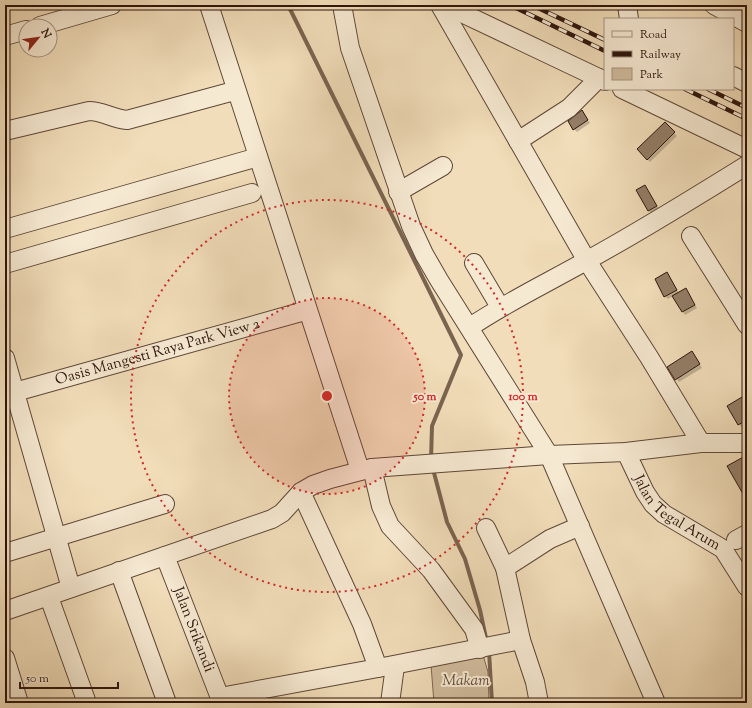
<svg xmlns="http://www.w3.org/2000/svg" width="752" height="708" viewBox="0 0 752 708" font-family="'Sorts Mill Goudy',serif">
<style>
.green{fill:#d0bb9c;stroke:#7e6854}
.shadow{fill:#0003}
.lines{fill:none;stroke-linecap:round;stroke-linejoin:round}
.stream{stroke:#7a6450;stroke-width:4}
.building{fill:#937d66;stroke:#2d150c}
.minor-casing{stroke:#5e4737;stroke-width:20}
.minor{stroke:#f6e9d2;stroke-width:18}
.rail-casing{stroke:#2d150c;stroke-width:4.5}
.rail{stroke:#f6e9d2;stroke-width:3;stroke-dasharray:9;stroke-linecap:butt}
.ring{fill:none;stroke:#d62828;stroke-width:2;stroke-dasharray:2 4}
.labels{text-anchor:middle;dominant-baseline:central;stroke-width:4;stroke-linejoin:round;paint-order:stroke}
.street-label{font-size:15px;fill:#2d150c;stroke:#f6e9d2}
.park-label{font-size:15px;font-style:italic;fill:#5e4737;stroke:#f6e9d2}
.centre{fill:#d62828;stroke:#f6e9d2;stroke-width:2}
.ring-label{font-size:12px;text-anchor:middle;font-weight:bold;fill:#d62828;stroke:#f6e9d2;stroke-width:4;stroke-linejoin:round;paint-order:stroke}
</style>
<rect width="100%" height="100%" fill="#f1ddb9"/>
<filter id="stains"><feTurbulence type="fractalNoise" baseFrequency=".005" numOctaves="4"/><feColorMatrix values="0 0 0 0 .2 0 0 0 0 .09 0 0 0 0 .02 0 0 0 .5 -.17"/></filter>
<radialGradient id="worn" r=".72"><stop offset=".6" stop-color="#630" stop-opacity="0"/><stop offset="1" stop-color="#630" stop-opacity=".3"/></radialGradient>
<!-- green -->
<path class="green" d="M 483,655 L 488,672 L 489,703 L 434,703 L 431,665 Z"/>
<!-- shadow -->
<path class="shadow" d="M 584,115 L 590,123 L 577,132 L 574,129 Z
M 665,123 L 677,136 L 650,162 L 638,149 Z
M 645,186 L 659,209 L 651,213 L 648,210 Z
M 667,273 L 679,293 L 686,290 L 697,308 L 685,315 L 673,296 L 668,299 L 665,296 Z
M 692,352 L 702,368 L 679,382 L 668,367 Z
M 742,398 L 747,404 L 747,424 L 742,428 L 728,406 Z"/>
<g class="lines">
<!-- stream -->
<path class="stream" d="M 288,5 L 461,355 L 432,426 L 431,460
M 433,469 L 447,522 L 465,559 L 480,610 L 487,643
M 489,651 L 492,703"/>
</g>
<!-- building -->
<path class="building" d="M 582,110 L 588,120 L 573,130 L 568,121 Z
M 665,122 L 675,132 L 647,160 L 637,149 Z
M 645,185 L 657,206 L 648,211 L 636,190 Z
M 667,272 L 677,290 L 664,297 L 655,279 Z
M 686,288 L 695,305 L 682,312 L 672,296 Z
M 692,351 L 700,364 L 675,380 L 667,367 Z
M 742,397 L 747,404 L 747,420 L 738,425 L 727,406 Z
M 747,455 L 747,501 L 727,466 Z"/>
<g class="lines">
<!-- minor casing -->
<g class="minor-casing">
<g id="minor">
<path d="M 209,5 L 360,470"/>
<path d="M 342,5 L 350,48 L 411,226 L 424,254 L 439,280 L 549,455 L 656,703"/>
<path d="M 440,5 L 587,261 L 649,357 L 701,443"/>
<path d="M 445,5 L 605,81"/>
<path d="M 627,5 L 629,19"/>
<path d="M 714,5 L 747,23"/>
<path d="M 40,26 L 112,5"/>
<path d="M 5,36 L 26,30"/>
<path d="M 733,76 L 747,83"/>
<path d="M 622,89 L 747,149"/>
<path d="M 5,131 L 89,111 C 103,111 113,119 127,120 L 234,91"/>
<path d="M 518,141 L 569,108 L 599,78"/>
<path d="M 398,192 L 443,166"/>
<path d="M 5,229 L 258,157"/>
<path d="M 691,236 L 747,325"/>
<path d="M 474,263 L 500,307"/>
<path d="M 5,264 L 252,193"/>
<path d="M 470,327 C 507,302 547,283 586,261 C 641,231 694,198 747,165"/>
<path d="M 5,358 L 71,588"/>
<path id="s1" d="M 15,392 L 301,312"/>
<path id="s2" d="M 626,452 L 645,492 L 653,504 L 664,514 L 723,549 L 747,587"/>
<path d="M 372,468 L 381,506 L 390,526 L 431,570 L 474,629 L 480,649"/>
<path d="M 486,528 L 505,568 L 521,640 L 535,682 L 539,703"/>
<path d="M 736,540 L 747,534"/>
<path d="M 5,553 L 165,504"/>
<path id="s3" d="M 165,556 L 222,703"/>
<path d="M 505,568 L 550,539 L 580,526"/>
<path d="M 119,571 L 167,703"/>
<path d="M 49,597 L 87,703"/>
<path d="M 5,611 L 272,519 L 282,513 L 301,492 L 313,485 L 330,479 L 372,468 L 549,455 L 626,452 L 701,443 L 747,443"/>
<path d="M 5,658 L 19,703"/>
<path d="M 378,668 L 521,640"/>
<path d="M 220,697 L 378,668 L 362,624 L 301,492"/>
<path d="M 390,703 L 395,666"/>
</g>
</g>
<!-- minor -->
<use href="#minor" class="minor"/>
<!-- rail casing -->
<g class="rail-casing">
<path id="rail" d="M 510,5 L 605,51
M 532,5 L 605,40
M 685,89 L 747,119
M 708,89 L 747,108"/>
</g>
<!-- rail -->
<use href="#rail" class="rail"/>
</g>
<!-- distance rings -->
<circle cx="327" cy="396" r="98" fill="#d62828" fill-opacity=".12"/>
<g class="ring">
<circle cx="327" cy="396" r="98"/>
<circle cx="327" cy="396" r="196"/>
</g>
<g class="labels">
<!-- street labels -->
<g class="street-label">
<text stroke="none"><textPath href="#s1" startOffset="148">Oasis Mangesti Raya Park View 2</textPath></text>
<text stroke="none"><textPath href="#s2" startOffset="82">Jalan Tegal Arum</textPath></text>
<text stroke="none"><textPath href="#s3" startOffset="79">Jalan Srikandi</textPath></text>
</g>
<!-- park labels -->
<g class="park-label">
<text x="466" y="681">Makam</text>
</g>
</g>
<circle cx="327" cy="396" r="6" class="centre"/>
<g class="ring-label">
<text x="425" y="400">50 m</text>
<text x="523" y="400">100 m</text>
</g>
<!-- margin -->
<rect width="752" height="708" fill="none" stroke="#f1ddb9" stroke-width="20"/>
<rect x="6" y="6" width="740" height="696" fill="none" stroke="#2d150c" stroke-width="2"/>
<rect x="10" y="10" width="732" height="688" fill="none" stroke="#2d150c"/>
<!-- legend -->
<rect x="604" y="18" width="130" height="72" fill="#f6e9d2" stroke="#a69483"/>
<rect x="612" y="31" width="20" height="6" fill="#f6e9d2" stroke="#a69483"/>
<text x="640" y="38" font-size="12" fill="#2d150c">Road</text>
<rect x="612" y="51" width="20" height="6" fill="#2d150c" stroke="#a69483"/>
<text x="640" y="58" font-size="12" fill="#2d150c">Railway</text>
<rect x="612" y="68" width="20" height="12" fill="#d0bb9c" stroke="#a69483"/>
<text x="640" y="78" font-size="12" fill="#2d150c">Park</text>
<!-- north arrow -->
<g transform="translate(38 38) rotate(61)"><circle r="19" fill="#f6e9d2" stroke="#a69483"/>
<path d="M0-3L7 15L0 10L-7 15Z" fill="#8f2418"/>
<text y="-6" font-size="11" font-weight="bold" text-anchor="middle" fill="#2d150c">N</text>
</g>
<!-- scale -->
<path d="M20 682v6h98v-6" fill="none" stroke="#2d150c" stroke-width="2"/>
<text x="26" y="682" font-size="12" fill="#2d150c" stroke="#f6e9d2" stroke-width="3" paint-order="stroke">50 m</text>
<rect width="100%" height="100%" filter="url(#stains)"/>
<rect width="100%" height="100%" fill="url(#worn)"/>
</svg>
